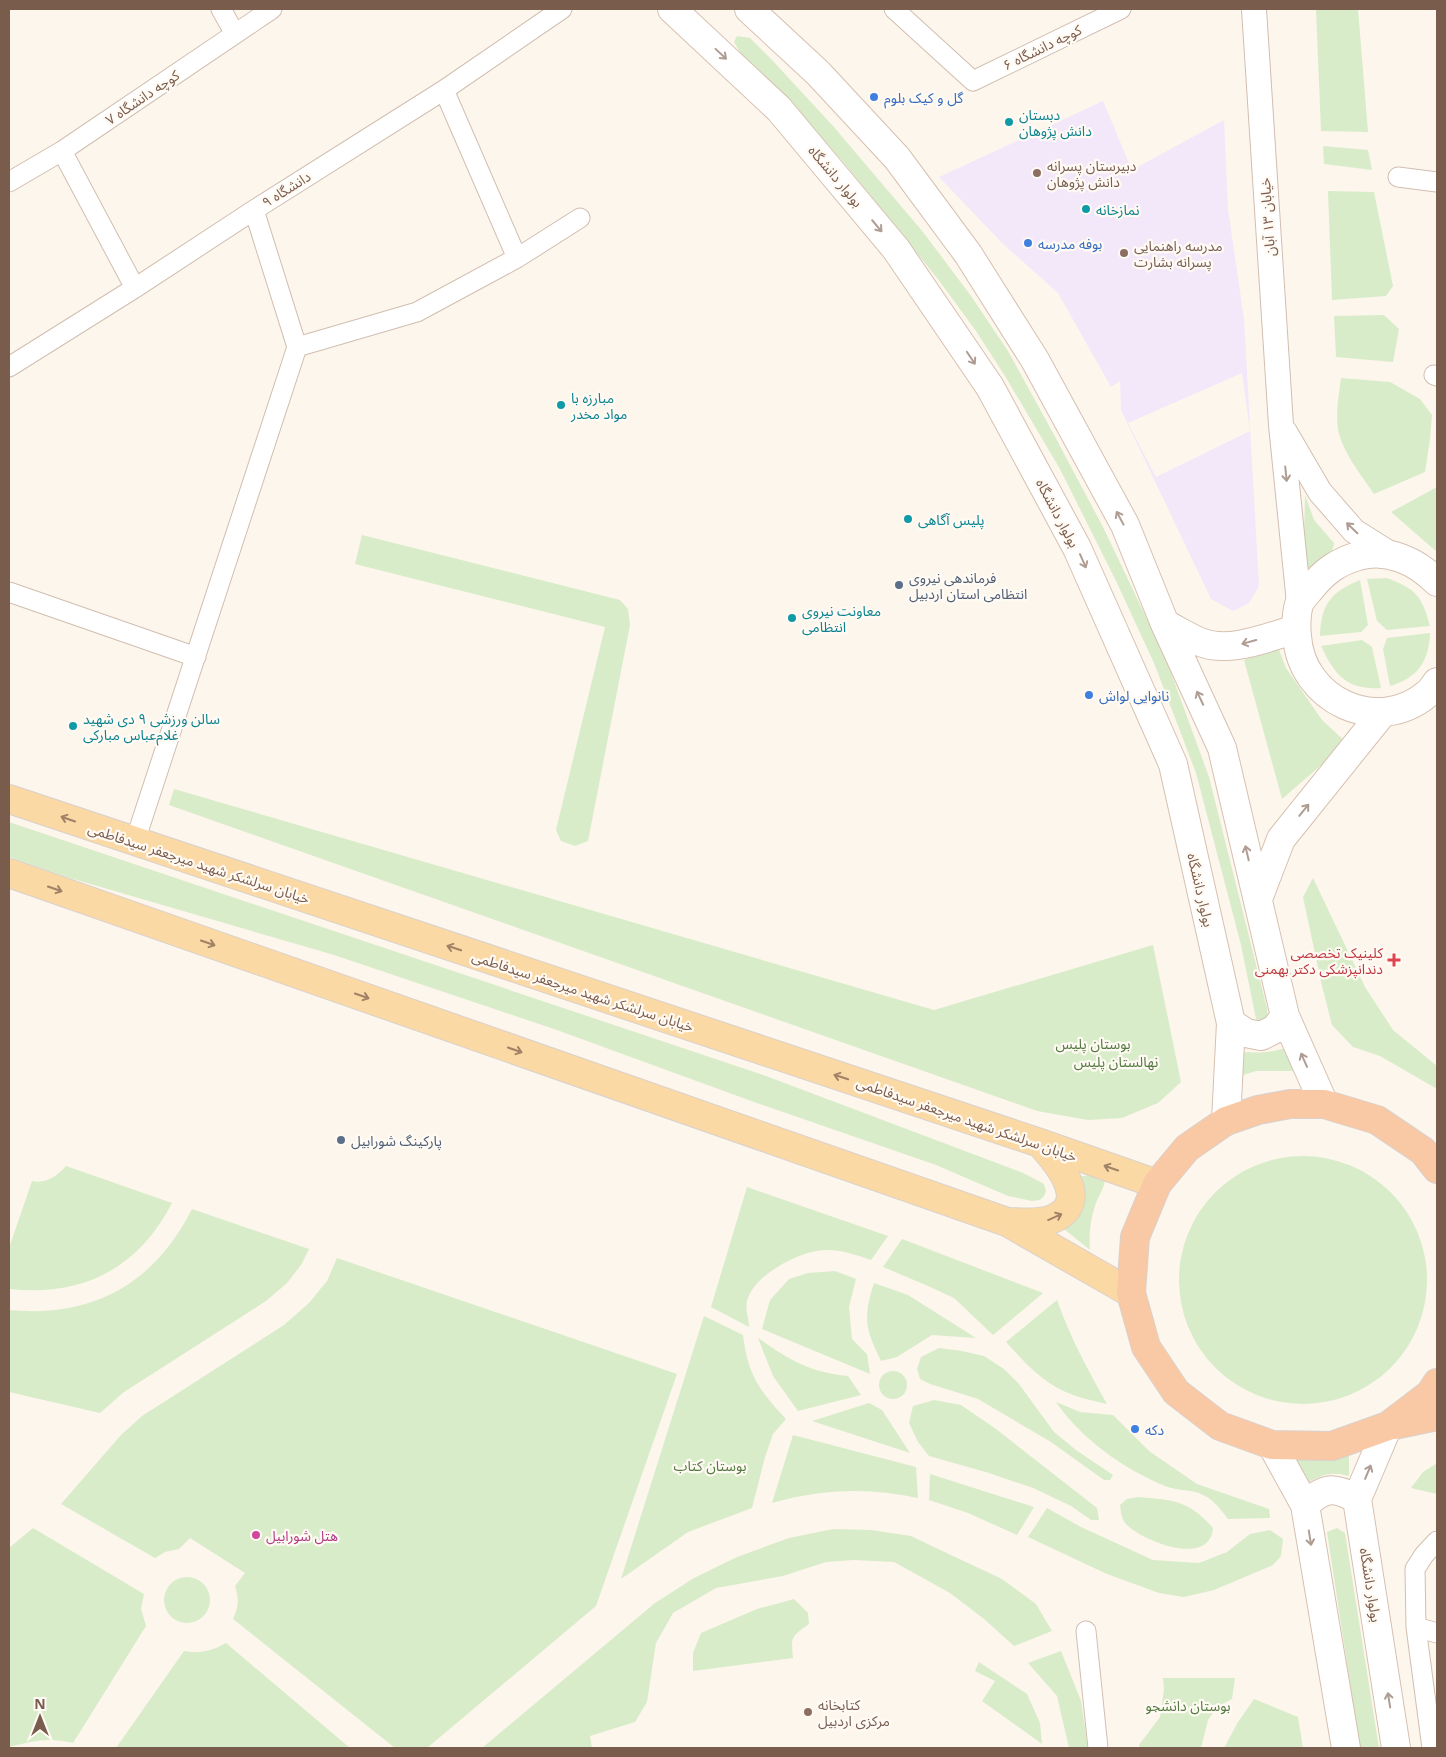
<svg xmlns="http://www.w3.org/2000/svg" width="1446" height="1757" viewBox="0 0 1446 1757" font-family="'Noto Sans','Noto Sans Arabic',sans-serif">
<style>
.education{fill:#f3e8fa;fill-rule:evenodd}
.green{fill:#d8ecc9}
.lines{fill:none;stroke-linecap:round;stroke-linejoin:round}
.minor-casing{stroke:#d1beb0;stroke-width:21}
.tertiary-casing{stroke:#d1beb0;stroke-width:26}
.secondary-casing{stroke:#d6c0b0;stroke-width:30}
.primary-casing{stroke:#dad1cd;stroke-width:30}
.trunk-casing{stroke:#dad1cd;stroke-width:30}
.minor{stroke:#fff;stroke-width:19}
.tertiary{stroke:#fff;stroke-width:24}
.secondary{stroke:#fff;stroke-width:28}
.primary{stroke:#fbd9a5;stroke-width:28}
.trunk{stroke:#f9c8a4;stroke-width:28}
.oneway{stroke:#af9d94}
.oneway2{stroke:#a18267}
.shop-dot{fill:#3f7fe0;stroke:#fffaf3;stroke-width:2}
.culture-dot{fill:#0f9aa8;stroke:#fffaf3;stroke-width:2}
.education-dot{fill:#8d6e63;stroke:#fffaf3;stroke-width:2}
.service-dot{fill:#5c6f8a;stroke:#fffaf3;stroke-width:2}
.health-dot{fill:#e0444e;stroke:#fffaf3;stroke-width:2}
.hotel-dot{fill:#d1479c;stroke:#fffaf3;stroke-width:2}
.labels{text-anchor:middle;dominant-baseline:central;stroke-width:4.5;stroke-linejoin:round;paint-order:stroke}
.street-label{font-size:14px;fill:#7a5c4d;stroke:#fffaf3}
.shop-label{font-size:14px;fill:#366cbe;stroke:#fffaf3;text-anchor:start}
.culture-label{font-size:14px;fill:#0d838f;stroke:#fffaf3;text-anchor:start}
.education-label{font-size:14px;fill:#785e54;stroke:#fffaf3;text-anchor:start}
.service-label{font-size:14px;fill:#4e5e75;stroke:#fffaf3;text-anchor:start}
.health-label{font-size:14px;fill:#be3a42;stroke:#fffaf3;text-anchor:end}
.park-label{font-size:14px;fill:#537a41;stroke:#fffaf3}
.hotel-label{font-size:14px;fill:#b23c85;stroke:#fffaf3;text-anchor:start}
</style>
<rect width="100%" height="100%" fill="#fdf6ec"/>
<!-- education -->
<path class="education" d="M 1103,101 L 1132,170 L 1224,120 L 1228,209 L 1244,319 L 1259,586 L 1249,603 L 1233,611 L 1211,599 L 1121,410 L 1120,381 L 1111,387 L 1058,293 L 1003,244 L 939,177 ZM 1242,373 L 1250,431 L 1156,477 L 1128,423 Z"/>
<!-- green -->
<path class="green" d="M 1316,9 L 1358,9 L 1368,132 L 1321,131 Z
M 737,36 L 750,38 L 772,60 L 833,126 L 923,232 L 971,296 L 1008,351 L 1053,433 L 1103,527 L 1166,659 L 1209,777 L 1267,1008 L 1268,1019 L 1264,1025 L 1256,1019 L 1241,945 L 1196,773 L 1154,663 L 1117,583 L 1060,469 L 1005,376 L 976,331 L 937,278 L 845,164 L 789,101 L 741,54 L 734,42 Z
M 1323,146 L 1368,150 L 1372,170 L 1324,164 Z
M 1328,191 L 1374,192 L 1393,286 L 1386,296 L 1332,300 Z
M 1384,315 L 1399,329 L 1393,362 L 1336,357 L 1334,316 Z
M 1341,378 L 1390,382 L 1420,399 L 1432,415 L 1430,439 L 1425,472 L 1374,494 C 1363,478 1346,456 1340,437 C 1334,421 1339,395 1341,378 Z
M 1437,487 L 1437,552 L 1391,512 Z
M 1305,495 L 1314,520 L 1334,543 C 1333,557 1319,563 1307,569 L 1304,537 Z
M 362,535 L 620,600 L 628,609 L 630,625 L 588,841 L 575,846 L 561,841 L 556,830 L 605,627 L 355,564 Z
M 1387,578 C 1416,589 1422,596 1430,626 L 1387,630 L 1377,621 L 1367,579 Z
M 1360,580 L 1368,625 L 1361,632 L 1320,636 C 1321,604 1331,592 1360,580 Z
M 1430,633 C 1429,661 1418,678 1390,686 L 1383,649 L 1387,638 Z
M 1362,640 L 1372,647 L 1381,688 C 1346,690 1335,675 1321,646 Z
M 1278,647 L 1286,668 L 1322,720 L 1348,744 L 1319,767 L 1282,799 L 1244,660 Z
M 174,789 L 934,1010 L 1153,945 L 1181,1082 L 1158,1103 L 1122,1118 L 1088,1120 L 1037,1111 L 169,805 Z
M 9,822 L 766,1076 L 1023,1173 L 1044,1184 L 1046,1191 L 1044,1196 L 1040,1200 L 1032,1201 L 1008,1196 L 936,1165 L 754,1102 L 554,1029 L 334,955 L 63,876 L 9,857 Z
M 1313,878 L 1365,987 L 1393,1030 L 1437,1066 L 1437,1089 L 1380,1056 L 1353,1047 L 1332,1025 L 1322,986 L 1303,897 Z
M 1291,1046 L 1298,1071 L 1256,1071 L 1240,1076 L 1241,1052 C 1261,1053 1272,1053 1291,1046 Z
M1179 1280a124 124 0 1 1 248 0a124 124 0 1 1-248 0Z
M 66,1166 L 172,1203 C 138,1269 82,1297 9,1289 L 9,1248 L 32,1181 C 46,1184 57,1176 66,1166 Z
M 1099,1174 L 1105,1176 C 1106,1188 1098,1195 1095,1206 C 1090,1220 1089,1235 1090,1250 L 1064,1229 L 1062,1226 L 1076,1177 Z
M 747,1187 L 888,1236 L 871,1260 C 857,1255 842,1250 827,1250 C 802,1249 753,1275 747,1301 C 745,1309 749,1320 749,1327 L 711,1307 Z
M 192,1209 L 309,1249 L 301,1265 L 287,1283 L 266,1301 L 124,1392 L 100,1413 L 9,1392 L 9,1310 C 93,1318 154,1284 192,1209 Z
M 902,1239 L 1043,1293 L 993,1335 L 954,1298 L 928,1286 L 883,1267 Z
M 337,1258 L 677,1374 L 596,1606 L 427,1748 L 395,1748 L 233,1619 C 239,1606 239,1599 235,1586 L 245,1573 L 190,1538 L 179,1549 L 165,1552 L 155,1558 L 61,1504 L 121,1435 L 142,1416 L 284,1325 L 309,1303 L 327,1281 Z
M 835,1271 L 856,1279 L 849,1307 L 852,1339 L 867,1354 L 870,1374 L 762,1329 L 770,1300 L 789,1279 L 808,1273 Z
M 874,1283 L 908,1295 L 976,1338 L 932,1335 L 897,1357 L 881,1361 C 865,1329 863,1317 874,1283 Z
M 1057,1300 C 1070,1337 1088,1370 1107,1404 C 1096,1401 1084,1399 1073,1395 C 1045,1385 1026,1364 1006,1342 Z
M 704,1316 L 743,1335 C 748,1375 759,1390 786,1419 L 773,1434 L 765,1457 L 752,1508 L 688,1532 L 621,1579 Z
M 758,1338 C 790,1360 808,1372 848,1376 L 861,1395 L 798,1411 L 773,1376 Z
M 939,1348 L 962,1351 L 984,1356 L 1004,1369 L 1019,1384 L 1054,1432 L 1076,1450 L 1113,1475 L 1110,1480 L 1104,1480 L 1051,1442 L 978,1399 L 930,1384 L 920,1379 L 917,1369 L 921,1357 Z
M879 1385a14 14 0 1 1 28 0a14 14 0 1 1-28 0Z
M 934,1400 L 961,1405 L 996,1429 L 1097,1508 L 1099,1520 L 1091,1520 L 1071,1506 L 1033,1488 L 989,1473 L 929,1456 L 918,1442 L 909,1423 L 913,1406 Z
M 1056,1402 L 1080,1412 L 1113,1415 L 1149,1451 L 1197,1484 L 1269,1509 L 1270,1518 L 1228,1519 C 1221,1510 1214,1500 1203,1495 C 1192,1489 1177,1491 1165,1486 C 1124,1469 1081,1439 1056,1402 Z
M 869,1403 L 882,1410 L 910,1453 L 812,1421 Z
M 793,1435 L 916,1467 L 918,1498 C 868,1487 821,1489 772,1503 Z
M 1349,1449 L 1349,1476 C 1330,1471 1322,1475 1305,1484 L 1292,1458 C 1316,1460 1327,1458 1349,1449 Z
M 1437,1463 L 1437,1494 L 1411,1488 L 1423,1472 Z
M 930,1474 L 1034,1507 L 1017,1535 L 968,1513 L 929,1500 Z
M 1138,1497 C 1172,1500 1189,1500 1213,1528 C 1210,1568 1142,1541 1126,1524 C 1121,1519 1121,1511 1120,1505 L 1127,1499 Z
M 1047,1508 L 1081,1527 L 1153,1560 L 1199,1563 L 1227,1552 L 1250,1534 L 1270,1530 L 1283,1539 L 1281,1556 L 1273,1565 L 1214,1590 L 1184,1597 L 1159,1593 L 1107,1574 L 1028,1537 Z
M 33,1528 L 144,1594 L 141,1609 L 146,1626 L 73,1743 C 46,1737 35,1741 9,1747 L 9,1548 Z
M 1337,1528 L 1345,1533 L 1379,1748 L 1360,1748 L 1327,1532 Z
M 833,1529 L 871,1530 L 911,1536 L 953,1556 L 1002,1579 L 1036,1604 L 1052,1631 L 1014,1646 L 984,1619 L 950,1593 L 894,1562 L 853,1560 L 826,1562 L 783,1576 L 716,1588 L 673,1613 L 656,1643 L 647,1702 L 635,1722 L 590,1736 L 592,1748 L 482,1748 L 655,1603 L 694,1578 L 737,1557 L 789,1538 Z
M164 1600a23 23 0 1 1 46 0a23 23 0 1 1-46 0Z
M 794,1599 L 808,1613 L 809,1624 C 791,1637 791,1636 793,1658 L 693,1671 L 693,1653 L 701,1633 L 757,1609 Z
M 226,1643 L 350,1748 L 116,1748 L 184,1651 C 200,1654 212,1651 226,1643 Z
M 1061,1651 L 1081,1701 L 1088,1748 L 1069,1748 L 1057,1696 L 1028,1663 Z
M 979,1662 L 1027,1694 L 1040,1723 L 1042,1744 L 982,1701 L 995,1681 L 975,1671 Z
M 1163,1678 L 1235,1678 L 1232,1699 L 1217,1707 L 1208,1720 L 1201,1748 L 1140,1748 L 1139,1745 L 1160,1717 L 1164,1690 Z
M 1254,1699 L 1298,1717 L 1303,1748 L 1224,1748 L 1238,1722 Z"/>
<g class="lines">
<!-- minor casing -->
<g class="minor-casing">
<path id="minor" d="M 221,9 L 235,34
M 894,9 L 973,81 L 1121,9
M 444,90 L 517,258 L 580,218
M 62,151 L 135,288
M 1398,177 L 1437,182
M 9,182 L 62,151 L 272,9
M 297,347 L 417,312 L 517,258
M 9,367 L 135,288 L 254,210 L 444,90 L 562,9
M 1434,375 L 1437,376
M 9,592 L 196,657
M 135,841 L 297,347 L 254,210
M 1416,1627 L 1437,1633
M 1086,1631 L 1098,1748
M 1432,1748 L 1416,1627 L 1415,1569 L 1424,1555 L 1437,1541"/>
</g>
<!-- tertiary casing -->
<g class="tertiary-casing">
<path id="tertiary" d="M 1254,9 L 1281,425 L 1299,603
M 1285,432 L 1320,492 L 1354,531 L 1392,555"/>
</g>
<!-- secondary casing -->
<g class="secondary-casing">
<path id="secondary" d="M 672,9 L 779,109 L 896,249 L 990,387 L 1077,548 L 1173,764 L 1231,1023 L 1226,1121
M 749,9 L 818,73 L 897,158 L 968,254 L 1035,360 L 1125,525 L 1165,624 L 1222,748 L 1285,1016 L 1324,1104
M 1437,582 C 1416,561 1388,548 1358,556 C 1338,562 1325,571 1312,587 C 1308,592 1303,597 1300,602 C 1296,611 1296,627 1297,636 C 1301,700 1377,736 1427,694 C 1431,691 1434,686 1437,682
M 1165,624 C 1177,630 1188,637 1200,642 C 1230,654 1268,637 1296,629
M 1258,899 L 1281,839 L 1383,712
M 1231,1023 L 1246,1033 L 1261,1036 L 1275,1029 L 1285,1016
M 1388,1426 L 1357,1499 L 1396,1748
M 1272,1445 L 1305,1505 L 1346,1748
M 1305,1505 C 1324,1487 1334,1486 1357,1499"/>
</g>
<!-- primary casing -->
<g class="primary-casing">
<path id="primary" d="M 9,799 L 1040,1143 L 1157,1184
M 9,873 L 1007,1222 L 1131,1293
M 1007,1222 C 1020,1222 1037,1224 1050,1220 C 1093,1204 1059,1164 1040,1143"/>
</g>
<!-- trunk casing -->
<g class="trunk-casing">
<path id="trunk" d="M 1437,1169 L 1423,1151 L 1377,1120 L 1324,1104 L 1290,1104 L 1258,1110 L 1226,1121 L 1187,1148 L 1157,1184 L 1135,1237 L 1131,1293 L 1146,1347 L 1176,1392 L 1220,1426 L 1272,1445 L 1332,1446 L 1388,1426 L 1430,1394 L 1437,1383
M 1394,1425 L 1437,1416"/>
</g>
<!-- minor -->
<use href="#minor" class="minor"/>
<!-- tertiary -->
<use href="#tertiary" class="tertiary"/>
<!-- secondary -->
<use href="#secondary" class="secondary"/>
<!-- primary -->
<use href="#primary" class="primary"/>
<!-- trunk -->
<use href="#trunk" class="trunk"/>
</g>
<!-- one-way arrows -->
<defs><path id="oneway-shaft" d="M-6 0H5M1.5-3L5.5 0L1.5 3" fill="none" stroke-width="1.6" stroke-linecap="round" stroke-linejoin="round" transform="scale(1.25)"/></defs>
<g class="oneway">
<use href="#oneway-shaft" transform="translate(721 54) rotate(43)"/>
<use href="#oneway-shaft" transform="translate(877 226) rotate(50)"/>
<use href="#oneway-shaft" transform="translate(971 358) rotate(56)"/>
<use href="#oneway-shaft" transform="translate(1286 474) rotate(84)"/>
<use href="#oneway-shaft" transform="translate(1120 518) rotate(-118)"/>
<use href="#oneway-shaft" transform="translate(1352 528) rotate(-136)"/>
<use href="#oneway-shaft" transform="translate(1083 561) rotate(66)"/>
<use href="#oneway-shaft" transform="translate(1249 642) rotate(165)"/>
<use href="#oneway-shaft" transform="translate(1200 698) rotate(-115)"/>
<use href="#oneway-shaft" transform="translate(1304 810) rotate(-51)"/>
<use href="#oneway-shaft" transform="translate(1247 853) rotate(-103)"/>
<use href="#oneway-shaft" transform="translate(1304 1060) rotate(-114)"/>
<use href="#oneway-shaft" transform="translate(1368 1472) rotate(-67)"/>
<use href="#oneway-shaft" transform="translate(1310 1538) rotate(81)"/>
<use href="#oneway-shaft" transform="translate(1389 1700) rotate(-99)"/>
</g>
<g class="oneway2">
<use href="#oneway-shaft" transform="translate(68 819) rotate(-161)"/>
<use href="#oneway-shaft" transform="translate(55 889) rotate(19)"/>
<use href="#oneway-shaft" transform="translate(208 943) rotate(19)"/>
<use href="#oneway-shaft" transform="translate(454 948) rotate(-162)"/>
<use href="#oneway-shaft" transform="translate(362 996) rotate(19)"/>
<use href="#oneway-shaft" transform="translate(515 1050) rotate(19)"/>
<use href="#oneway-shaft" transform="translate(841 1077) rotate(-162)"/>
<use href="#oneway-shaft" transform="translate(1111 1168) rotate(-161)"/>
<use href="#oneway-shaft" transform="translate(1055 1217) rotate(-24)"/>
</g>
<!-- markers -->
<g class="shop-dot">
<circle cx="874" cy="97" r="5"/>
<circle cx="1028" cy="243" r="5"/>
<circle cx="1089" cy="695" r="5"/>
<circle cx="1135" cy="1429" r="5"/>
</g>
<g class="culture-dot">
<circle cx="1009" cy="122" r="5"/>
<circle cx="1086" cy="209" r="5"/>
<circle cx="561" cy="405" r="5"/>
<circle cx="908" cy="519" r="5"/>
<circle cx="792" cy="618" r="5"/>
<circle cx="73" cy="726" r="5"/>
</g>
<g class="education-dot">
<circle cx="1037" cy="173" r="5"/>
<circle cx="1124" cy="253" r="5"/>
<circle cx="808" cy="1712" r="5"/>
</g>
<g class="service-dot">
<circle cx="899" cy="585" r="5"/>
<circle cx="341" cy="1140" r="5"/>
</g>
<path class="health-dot" d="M1391.5 952.5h5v5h5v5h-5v5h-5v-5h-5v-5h5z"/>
<circle class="hotel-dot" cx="256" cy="1535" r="5"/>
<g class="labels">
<!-- street labels -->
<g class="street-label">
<text transform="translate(1042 47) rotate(-26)">کوچه دانشگاه ۶</text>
<text transform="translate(142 97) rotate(-34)">کوچه دانشگاه ۷</text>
<text transform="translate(836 176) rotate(50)">بولوار دانشگاه</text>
<text transform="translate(286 189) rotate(-32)">دانشگاه ۹</text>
<text transform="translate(1267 217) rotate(-94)">خیابان ۱۳ آبان</text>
<text transform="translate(1058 513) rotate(62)">بولوار دانشگاه</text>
<text transform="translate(199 863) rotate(18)">خیابان سرلشکر شهید میرجعفر سیدفاطمی</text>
<text transform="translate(1201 890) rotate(77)">بولوار دانشگاه</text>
<text transform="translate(583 991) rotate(18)">خیابان سرلشکر شهید میرجعفر سیدفاطمی</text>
<text transform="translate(967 1119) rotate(19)">خیابان سرلشکر شهید میرجعفر سیدفاطمی</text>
<text transform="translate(1371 1585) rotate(81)">بولوار دانشگاه</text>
</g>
<!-- shop labels -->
<g class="shop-label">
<text x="884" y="97">گل و کیک بلوم</text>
<text x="1038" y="243">بوفه مدرسه</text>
<text x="1099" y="695">نانوایی لواش</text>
<text x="1145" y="1429">دکه</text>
</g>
<!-- culture labels -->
<g class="culture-label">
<text x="1019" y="114">دبستان<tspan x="1019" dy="16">دانش پژوهان</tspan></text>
<text x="1096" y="209">نمازخانه</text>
<text x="571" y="397">مبارزه با<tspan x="571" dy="16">مواد مخدر</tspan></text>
<text x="918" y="519">پلیس آگاهی</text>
<text x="802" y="610">معاونت نیروی<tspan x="802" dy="16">انتظامی</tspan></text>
<text x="83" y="718">سالن ورزشی ۹ دی شهید<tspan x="83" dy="16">غلام‌عباس مبارکی</tspan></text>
</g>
<!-- education labels -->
<g class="education-label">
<text x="1047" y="165">دبیرستان پسرانه<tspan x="1047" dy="16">دانش پژوهان</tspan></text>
<text x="1134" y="245">مدرسه راهنمایی<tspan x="1134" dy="16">پسرانه بشارت</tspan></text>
<text x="818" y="1704">کتابخانه<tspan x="818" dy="16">مرکزی اردبیل</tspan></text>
</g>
<!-- service labels -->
<g class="service-label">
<text x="909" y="577">فرماندهی نیروی<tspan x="909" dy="16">انتظامی استان اردبیل</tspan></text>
<text x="351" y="1140">پارکینگ شورابیل</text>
</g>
<!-- health labels -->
<g class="health-label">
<text x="1383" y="952">کلینیک تخصصی<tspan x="1383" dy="16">دندانپزشکی دکتر بهمنی</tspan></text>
</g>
<!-- park labels -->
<g class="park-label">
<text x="1093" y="1043">بوستان پلیس</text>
<text x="1116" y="1061">نهالستان پلیس</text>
<text x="710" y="1465">بوستان کتاب</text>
<text x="1188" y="1705">بوستان دانشجو</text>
</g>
<!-- hotel labels -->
<g class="hotel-label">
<text x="266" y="1535">هتل شورابیل</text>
</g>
</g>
<!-- border -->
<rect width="1446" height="1757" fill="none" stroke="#7a5c4d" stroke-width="20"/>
<!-- north arrow -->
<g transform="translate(40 1717)" stroke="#fffaf3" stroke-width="4" paint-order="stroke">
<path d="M0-4L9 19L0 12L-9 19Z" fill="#7a5c4d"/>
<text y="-8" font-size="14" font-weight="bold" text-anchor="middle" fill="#7a5c4d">N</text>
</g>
</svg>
